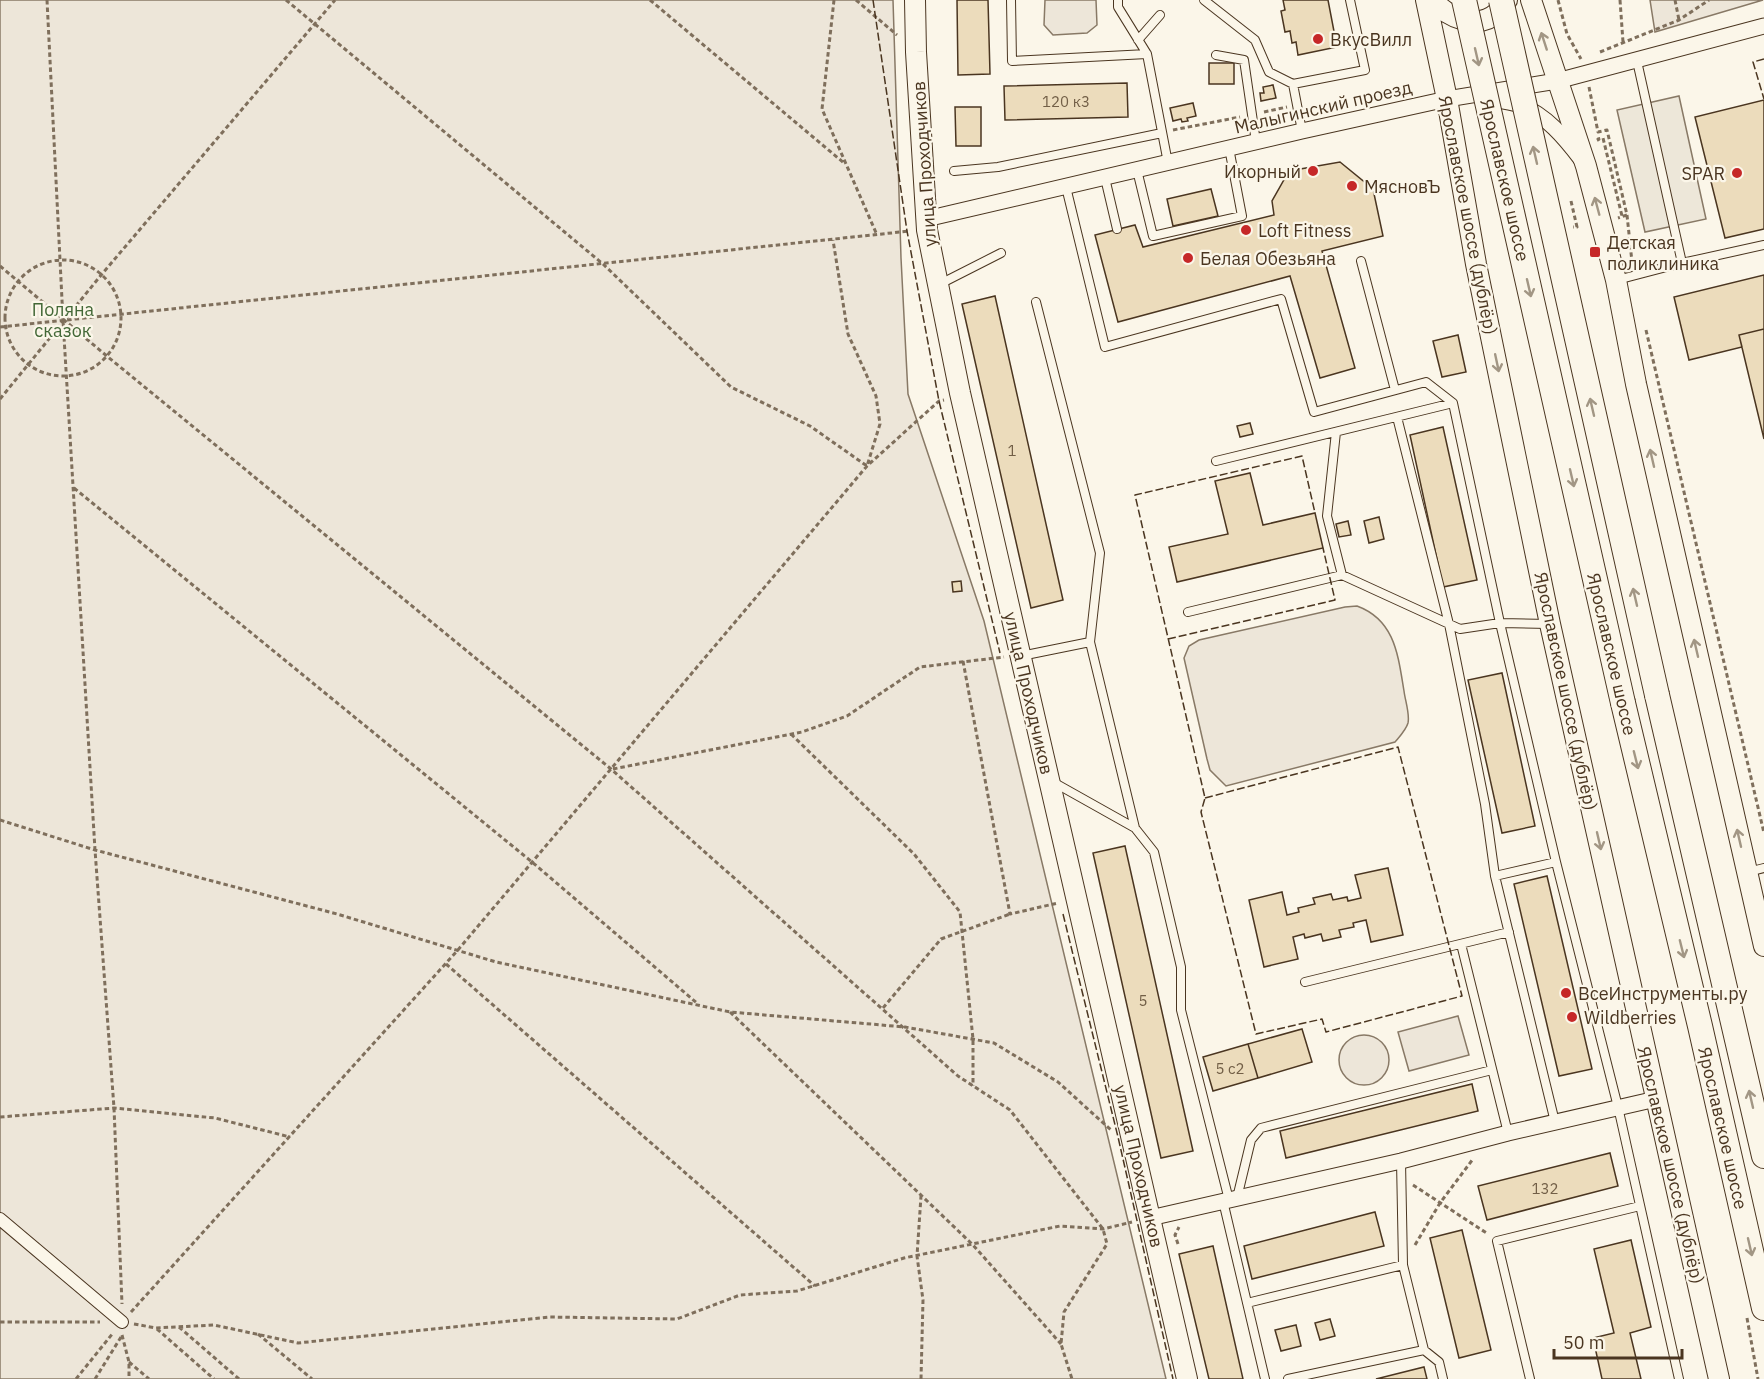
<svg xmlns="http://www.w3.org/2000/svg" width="1764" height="1379" viewBox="0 0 1764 1379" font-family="'IBM Plex Sans',sans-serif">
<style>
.green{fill:#ede6d9;stroke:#887966;stroke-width:1.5}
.parking{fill:#ede7d9;stroke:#887966;stroke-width:1.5}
.building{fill:#ecdcbc;stroke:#4a3520;stroke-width:1.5}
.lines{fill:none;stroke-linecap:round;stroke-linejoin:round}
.service-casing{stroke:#4a3520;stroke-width:10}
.pedestrian-casing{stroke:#4a3520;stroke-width:14}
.minor-casing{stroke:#4a3520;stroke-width:17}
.tertiary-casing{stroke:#4a3520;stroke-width:22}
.primary-casing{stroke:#4a3520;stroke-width:26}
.path{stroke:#7f6f5c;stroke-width:3;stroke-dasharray:4.5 3;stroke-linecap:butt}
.service{stroke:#fbf6e9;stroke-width:8}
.pedestrian{stroke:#fbf6e9;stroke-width:12}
.minor{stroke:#fbf6e9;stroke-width:15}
.tertiary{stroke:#fbf6e9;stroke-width:20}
.primary{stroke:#fbf6e9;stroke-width:24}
.primary-bridge-casing{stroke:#4a3520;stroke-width:26;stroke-linecap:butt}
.primary-bridge{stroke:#fbf6e9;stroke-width:24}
.fence{stroke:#4a3520;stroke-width:1.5;stroke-dasharray:8 3;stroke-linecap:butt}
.oneway{stroke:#a29684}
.poi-dot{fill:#c62828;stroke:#fbf6e9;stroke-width:2}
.labels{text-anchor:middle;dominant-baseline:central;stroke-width:4.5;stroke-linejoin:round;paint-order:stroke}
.number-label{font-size:15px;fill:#725f47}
.poi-label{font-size:18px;fill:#4a3520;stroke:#fbf6e9;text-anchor:start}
.street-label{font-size:18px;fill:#4a3520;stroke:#fbf6e9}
.park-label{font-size:18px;fill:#436837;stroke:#fbf6e9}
</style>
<rect width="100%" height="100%" fill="#fbf6e9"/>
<!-- green -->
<path class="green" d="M 0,0 L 893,0 L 901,258 L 908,394 L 984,621 L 1166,1379 L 0,1379 Z
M 1045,0 L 1096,0 L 1097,25 L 1087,33 L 1053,35 L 1044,25 Z
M 1650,0 L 1763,0 L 1655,32 Z
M 1357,606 C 1395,620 1398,655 1404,691 C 1405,700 1410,714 1408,723 C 1406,730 1400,736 1395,742 L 1226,786 L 1210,770 L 1207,759 L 1184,658 L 1189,646 L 1199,640 L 1345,607 Z
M 1458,1016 L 1469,1055 L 1409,1071 L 1398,1032 Z
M1339 1060a25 25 0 1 1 50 0a25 25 0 1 1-50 0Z"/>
<!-- parking -->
<path class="parking" d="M 1679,96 L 1706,219 L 1645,232 L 1617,110 Z"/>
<!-- building -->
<path class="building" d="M 957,0 L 988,0 L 990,74 L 958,75 Z
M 1283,0 L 1328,0 L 1337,47 L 1298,55 L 1296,42 L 1292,43 L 1290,31 L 1285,32 L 1281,11 L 1285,10 Z
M 1209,63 L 1234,63 L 1234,84 L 1209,84 Z
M 1127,83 L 1128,117 L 1005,120 L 1004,86 Z
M 1273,85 L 1276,98 L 1261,101 L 1260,93 L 1264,93 L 1263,87 Z
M 1764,100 L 1764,229 L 1725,238 L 1695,117 Z
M 1193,103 L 1196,116 L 1187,118 L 1188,121 L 1182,122 L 1181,119 L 1173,121 L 1170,108 Z
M 955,107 L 981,107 L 981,146 L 956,146 Z
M 1340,162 L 1373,189 L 1383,236 L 1322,251 L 1355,368 L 1320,378 L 1290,276 L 1118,322 L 1095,235 L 1135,225 L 1143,247 L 1274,215 L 1272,201 L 1289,171 Z
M 1211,189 L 1218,216 L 1173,226 L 1167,199 Z
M 1764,275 L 1764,329 L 1739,335 L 1742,347 L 1689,360 L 1674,297 Z
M 995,296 L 1063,600 L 1031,608 L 962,304 Z
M 1764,329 L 1764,439 L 1739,335 Z
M 1458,335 L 1466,372 L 1442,377 L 1433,341 Z
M 1250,423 L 1253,434 L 1240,437 L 1237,426 Z
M 1443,427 L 1477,580 L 1443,587 L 1410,435 Z
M 1250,473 L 1263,525 L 1315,513 L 1323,548 L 1177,582 L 1169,547 L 1228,534 L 1215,481 Z
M 1379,517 L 1384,539 L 1369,543 L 1364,521 Z
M 1348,521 L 1351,535 L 1339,537 L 1336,524 Z
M 961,581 L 962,591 L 953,592 L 952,582 Z
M 1502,673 L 1535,826 L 1502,833 L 1468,680 Z
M 1125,846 L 1193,1151 L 1161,1158 L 1093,853 Z
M 1388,868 L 1403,935 L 1371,942 L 1366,920 L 1353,923 L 1354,927 L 1339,930 L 1341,937 L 1323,941 L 1321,934 L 1305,938 L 1304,934 L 1293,937 L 1298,959 L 1264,967 L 1249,900 L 1282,892 L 1287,915 L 1299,912 L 1298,908 L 1315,904 L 1313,898 L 1331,894 L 1333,900 L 1347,897 L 1348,901 L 1361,898 L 1355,875 Z
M 1547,876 L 1592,1069 L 1559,1076 L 1514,884 Z
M 1302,1029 L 1312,1062 L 1258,1078 L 1248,1044 Z
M 1248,1044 L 1258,1078 L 1213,1091 L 1203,1057 Z
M 1472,1084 L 1478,1111 L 1286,1158 L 1280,1131 Z
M 1610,1153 L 1618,1186 L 1487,1220 L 1478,1186 Z
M 1375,1212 L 1384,1246 L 1252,1279 L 1244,1246 Z
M 1462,1230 L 1491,1350 L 1459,1358 L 1430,1238 Z
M 1631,1240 L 1651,1327 L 1630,1333 L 1641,1379 L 1602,1379 L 1593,1338 L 1614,1333 L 1594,1249 Z
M 1213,1246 L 1243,1379 L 1209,1379 L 1179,1254 Z
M 1330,1319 L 1335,1336 L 1320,1340 L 1315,1323 Z
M 1296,1325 L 1301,1346 L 1281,1351 L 1275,1330 Z
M 1424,1367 L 1427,1379 L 1376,1379 Z"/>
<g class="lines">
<!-- service casing -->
<g class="service-casing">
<path id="service" d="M 1011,0 L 1012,61 L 1147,54
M 1118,0 L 1118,7 L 1147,54 L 1168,163
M 1204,0 L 1255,40 L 1269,72 L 1293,84 L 1365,70 L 1350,0
M 1138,40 L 1160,15
M 1216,55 L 1244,60 L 1256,142
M 1293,84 L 1302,131
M 1137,170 L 1153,236 L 1242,216 L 1229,148
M 954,171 L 998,167 L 1162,133
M 1105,178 L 1117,229
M 1066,187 L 1105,347 L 1281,299 L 1314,412 L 1426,382 L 1453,403 L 1500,623 L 1556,862 L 1618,1107 L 1679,1379
M 1361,261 L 1395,390
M 1682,263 L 1764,245
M 1617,280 L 1682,263 L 1637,61
M 938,285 L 1001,253
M 1036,302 L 1100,553 L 1090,642 L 1135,828 L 1154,852 L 1181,967 L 1181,1010 L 1229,1200
M 1397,417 L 1449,624 L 1485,804 L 1495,876 L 1555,1122
M 1336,432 L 1327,516 L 1342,575
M 1216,461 L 1453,403
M 1188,612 L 1342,575 L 1460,629 L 1500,623 L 1549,624
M 1021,656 L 1090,642
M 1053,782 L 1135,828
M 1748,872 L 1764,868
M 1495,876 L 1556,862
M 1461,944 L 1508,1133
M 1305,982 L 1509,932
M 1401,1161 L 1403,1265 L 1424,1350 L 1439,1362 L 1443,1379
M 1237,1198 L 1251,1140 L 1261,1128 L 1492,1070
M 1223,1201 L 1265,1379
M 1247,1303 L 1403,1265
M 1288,1379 L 1424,1350
M 1530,1379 L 1497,1241 L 1640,1206"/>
</g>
<!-- pedestrian casing -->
<g class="pedestrian-casing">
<path id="pedestrian" d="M 0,1219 L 122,1322"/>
</g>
<!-- minor casing -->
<g class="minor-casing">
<path id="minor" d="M 1483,98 C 1494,100 1509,101 1520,105 C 1546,115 1565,138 1581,159
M 926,219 L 1302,131 L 1447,99 L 1557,81 L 1764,26
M 1150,1218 L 1401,1161 L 1508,1133 L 1656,1099"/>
</g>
<!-- tertiary casing -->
<g class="tertiary-casing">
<path id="tertiary" d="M 915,0 L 916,52 L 927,230 L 960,393 L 1187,1379
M 1426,0 L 1447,99 L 1476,264 L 1550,624 L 1719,1379
M 1433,0 C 1448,18 1478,31 1498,12 C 1501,9 1504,4 1507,0
M 1531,0 L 1586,166 L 1616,280 L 1636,384 L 1764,946"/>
</g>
<!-- primary casing -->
<g class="primary-casing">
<path id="primary" d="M 1657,695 L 1764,1156
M 1623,703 L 1700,1026 L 1764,1308"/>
</g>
<!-- path -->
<path class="path" d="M 47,0 L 63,320 L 95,850 L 114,1108 L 122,1304
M 286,0 L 603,264 L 731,387 L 810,426 L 867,466 L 880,424 L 876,396 L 848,334 L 833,240
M 650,0 L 844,163
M 834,0 L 822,109 L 877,235
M 856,0 L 897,35
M 1558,0 L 1567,34 L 1581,59
M 1620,0 L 1623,42
M 1675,0 L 1679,20
M 1600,52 L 1679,20 L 1709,0
M 1589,87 L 1598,132 L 1607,130 L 1627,215 L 1618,218
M 1264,112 L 1287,107
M 1173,130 L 1240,117
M 1599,141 L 1598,139 L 1603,138 L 1622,216
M 1571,201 L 1577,227 L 1573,227
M 1627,215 L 1632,262
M5 318a58 58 0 1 1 116 0a58 58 0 1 1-116 0Z
M 0,266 L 108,357 L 611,769 L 958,1076 L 1010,1110 L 1103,1229 L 1107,1244 L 1064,1312 L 1061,1344 L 1072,1379
M 0,327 L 910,231
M 1646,330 L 1764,833
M 0,399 L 102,274 L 335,0
M 74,488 L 532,862 L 698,1004
M 963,661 L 1010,914 L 1058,903
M 791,734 L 914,854 L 960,912 L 973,1039 L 973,1086
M 613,769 L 802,732 L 847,716 L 920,667 L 1004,657
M 0,820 L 95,850 L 337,914 L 496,962 L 730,1012 L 905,1027 L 994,1043 L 1058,1082 L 1111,1130
M 446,964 L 815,1286
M 883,1008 L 941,939 L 1010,914
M 730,1012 L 973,1245 L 1061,1344
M 0,1117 L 114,1108 L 215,1118 L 290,1137
M 1413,1185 L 1488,1234
M 1178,1244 L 1175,1235 L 1179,1227
M 1415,1245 L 1440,1203 L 1473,1159
M 131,1312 L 457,951 L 867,466 L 939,401 L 944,400
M 1747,1318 L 1758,1379
M 0,1322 L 100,1322
M 134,1324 L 156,1328 L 214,1325 L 298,1343 L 549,1317 L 677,1319 L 740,1295 L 797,1291 L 904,1258 L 1060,1226 L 1103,1229 L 1132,1222
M 179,1327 L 239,1379
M 157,1329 L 214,1379
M 258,1334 L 312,1379
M 122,1335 L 129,1362 L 129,1379
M 129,1362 L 149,1379
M 76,1379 L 113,1333
M 95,1379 L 121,1337
M 921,1379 L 923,1300 L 917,1256 L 921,1196"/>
<!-- service -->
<use href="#service" class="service"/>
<!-- pedestrian -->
<use href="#pedestrian" class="pedestrian"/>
<!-- minor -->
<use href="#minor" class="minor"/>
<!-- tertiary -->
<use href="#tertiary" class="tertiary"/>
<!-- primary -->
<use href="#primary" class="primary"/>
<!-- primary-bridge casing -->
<g class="primary-bridge-casing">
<path id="primary-bridge" d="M 1464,0 L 1623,703
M 1501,0 L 1657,695"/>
</g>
<!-- primary-bridge -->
<use href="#primary-bridge" class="primary-bridge"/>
<!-- fence -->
<path class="fence" d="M 873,0 L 907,231 L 939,401 L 1000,653
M 1764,59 L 1753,62 L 1764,99
M 1168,639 L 1335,600 L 1323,548
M 1205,798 L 1398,747 L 1462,996 L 1326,1032 L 1322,1019 L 1256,1034 L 1201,812 L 1205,798 L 1135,495 L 1302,456 L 1315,513
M 1063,914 L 1118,1137 L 1173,1379"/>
</g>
<!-- one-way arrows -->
<defs><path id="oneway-shaft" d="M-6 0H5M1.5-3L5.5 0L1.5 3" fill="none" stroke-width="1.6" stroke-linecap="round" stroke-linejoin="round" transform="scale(1.5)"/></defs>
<g class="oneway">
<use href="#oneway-shaft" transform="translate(1544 41) rotate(-108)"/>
<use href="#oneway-shaft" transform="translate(1477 57) rotate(77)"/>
<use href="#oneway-shaft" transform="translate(1535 155) rotate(-103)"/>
<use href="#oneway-shaft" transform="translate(1597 206) rotate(-105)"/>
<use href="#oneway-shaft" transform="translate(1529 288) rotate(77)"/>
<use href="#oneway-shaft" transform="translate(1497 363) rotate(78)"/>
<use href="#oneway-shaft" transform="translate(1592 407) rotate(-103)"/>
<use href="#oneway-shaft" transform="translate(1652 458) rotate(-103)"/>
<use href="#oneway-shaft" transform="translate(1572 478) rotate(77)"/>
<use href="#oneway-shaft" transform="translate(1635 597) rotate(-103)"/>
<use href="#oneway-shaft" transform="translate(1696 648) rotate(-103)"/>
<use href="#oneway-shaft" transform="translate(1636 760) rotate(76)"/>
<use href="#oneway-shaft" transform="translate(1739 838) rotate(-103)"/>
<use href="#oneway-shaft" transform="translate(1599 841) rotate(77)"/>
<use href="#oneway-shaft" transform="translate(1682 949) rotate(76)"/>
<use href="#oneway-shaft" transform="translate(1751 1099) rotate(-103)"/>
<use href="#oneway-shaft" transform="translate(1750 1247) rotate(77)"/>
</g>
<!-- markers -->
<g class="poi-dot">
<circle cx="1318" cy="39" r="6"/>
<circle cx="1313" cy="171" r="6"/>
<circle cx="1737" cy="173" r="6"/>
<circle cx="1352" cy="186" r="6"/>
<circle cx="1246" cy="230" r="6"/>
<rect x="1589" y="246" width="12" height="12" rx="3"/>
<circle cx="1188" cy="258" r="6"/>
<circle cx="1566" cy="993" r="6"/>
<circle cx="1572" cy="1017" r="6"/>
</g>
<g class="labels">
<!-- number labels -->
<g class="number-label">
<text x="1066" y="101">120 к3</text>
<text x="1012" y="450">1</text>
<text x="1143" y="1000">5</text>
<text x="1230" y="1068">5 с2</text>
<text x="1545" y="1188">132</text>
</g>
<!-- poi labels -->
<g class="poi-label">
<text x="1330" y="39">ВкусВилл</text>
<text x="1301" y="171" text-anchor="end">Икорный</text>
<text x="1725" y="173" text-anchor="end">SPAR</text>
<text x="1364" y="186">МясновЪ</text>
<text x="1258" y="230">Loft Fitness</text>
<text x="1607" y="242">Детская<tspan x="1607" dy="21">поликлиника</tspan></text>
<text x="1200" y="258">Белая Обезьяна</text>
<text x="1578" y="993">ВсеИнструменты.ру</text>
<text x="1584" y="1017">Wildberries</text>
</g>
<!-- street labels -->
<g class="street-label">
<text transform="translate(1323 107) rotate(-13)">Малыгинский проезд</text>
<text transform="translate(924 164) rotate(-94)">улица Проходчиков</text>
<text transform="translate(1505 180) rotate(77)">Ярославское шоссе</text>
<text transform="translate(1468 215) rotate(79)">Ярославское шоссе (дублёр)</text>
<text transform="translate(1612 654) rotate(77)">Ярославское шоссе</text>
<text transform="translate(1566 691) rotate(78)">Ярославское шоссе (дублёр)</text>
<text transform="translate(1029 693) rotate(77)">улица Проходчиков</text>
<text transform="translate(1723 1128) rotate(77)">Ярославское шоссе</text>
<text transform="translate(1671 1165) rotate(77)">Ярославское шоссе (дублёр)</text>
<text transform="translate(1139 1166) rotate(77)">улица Проходчиков</text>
</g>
<!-- park labels -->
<g class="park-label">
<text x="63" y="309">Поляна<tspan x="63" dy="21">сказок</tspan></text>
</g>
</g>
<!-- scale -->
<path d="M1554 1349v9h128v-9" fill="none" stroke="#4a3520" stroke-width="3"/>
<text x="1563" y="1349" font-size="18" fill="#4a3520" stroke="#fbf6e9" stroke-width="4.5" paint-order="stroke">50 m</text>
</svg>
